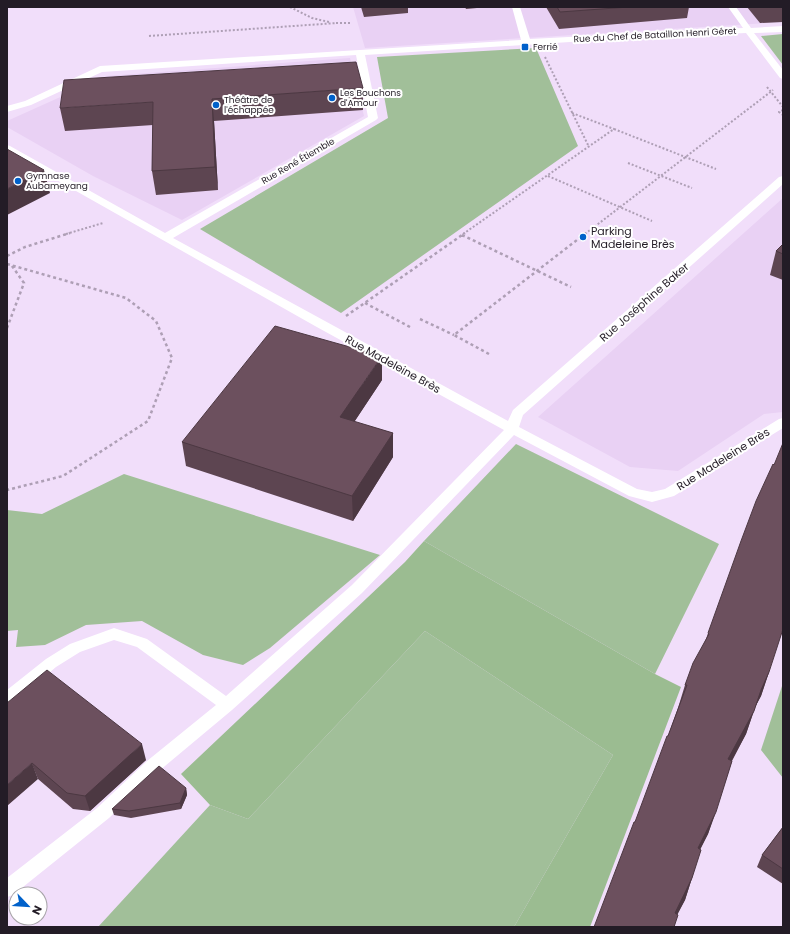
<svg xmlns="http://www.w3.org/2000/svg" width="790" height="934" viewBox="0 0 790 934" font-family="Poppins,sans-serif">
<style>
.built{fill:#e9d1f4}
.green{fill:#a1bf99}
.forest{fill:#9bbc91}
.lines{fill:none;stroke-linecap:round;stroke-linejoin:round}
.path-far1{stroke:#ae9fb5;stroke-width:2;stroke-dasharray:2 2;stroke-linecap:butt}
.path{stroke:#ae9fb5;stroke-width:2.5;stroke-dasharray:3 3;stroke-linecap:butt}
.lane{fill:#fff;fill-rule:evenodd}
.wall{fill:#5d4551}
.shaded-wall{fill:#4c3842}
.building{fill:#6c505e;stroke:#4c3842}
.poi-dot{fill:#0061ca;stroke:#fff;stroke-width:1.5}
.labels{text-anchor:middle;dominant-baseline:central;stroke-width:4;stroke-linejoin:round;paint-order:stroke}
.far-street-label{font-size:9px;fill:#231c26;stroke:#fff}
.far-poi-label{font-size:9px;fill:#231c26;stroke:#fff;text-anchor:start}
.poi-label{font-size:11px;fill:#231c26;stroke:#fff;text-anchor:start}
.street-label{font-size:11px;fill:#231c26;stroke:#fff}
</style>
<rect width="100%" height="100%" fill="#f1defa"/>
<!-- built -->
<path class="built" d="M 353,7 L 783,7 L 783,22 L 365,48 Z
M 350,58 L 364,116 L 182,220 L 93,176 L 7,127 L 7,121 L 107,76 Z
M 783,198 L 783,412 L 764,414 L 678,471 L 630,467 L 538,417 Z"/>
<!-- green -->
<path class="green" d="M 783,34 L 783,65 L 761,36 Z
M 536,48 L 578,146 L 341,313 L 200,229 L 388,118 L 377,57 Z
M 516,444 L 719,544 L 655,674 L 424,541 Z
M 124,474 L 380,555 L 270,648 L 243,665 L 203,655 L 142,621 L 86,625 L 45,645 L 16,647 L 18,630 L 7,631 L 7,510 L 42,514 Z
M 425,631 L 613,755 L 514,927 L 98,927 L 210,805 L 248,819 Z
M 783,683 L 783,778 L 761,750 Z"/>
<!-- forest -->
<path class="forest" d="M 424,541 L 655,674 L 681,687 L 590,927 L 514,927 L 613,755 L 425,631 L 248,819 L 210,805 L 181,774 L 405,562 Z"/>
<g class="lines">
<!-- path-far1 -->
<path class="path-far1" d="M 290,7 L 312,18 L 329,22
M 336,23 L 352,23
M 149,36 L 337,23
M 545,57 L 589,147
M 767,87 L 783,107
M 783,110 L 779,112 L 783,115
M 572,113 L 614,129
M 628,163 L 692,188
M 548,176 L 652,221
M 66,234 L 103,223
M 463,234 L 614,129 L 716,169
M 585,234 L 773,90"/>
<!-- path -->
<path class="path" d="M 462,235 L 571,287
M 7,256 L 25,247 L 70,233
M 7,264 L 126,298 L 156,321 L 172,358 L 148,421 L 63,476 L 7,490
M 365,303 L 410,327
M 346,316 L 465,233
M 420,319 L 454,335
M 7,328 L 24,283 L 12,266
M 489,354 L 454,335 L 586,233"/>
<!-- lane -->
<path class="lane" d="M 512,7 L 520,7 L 530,39 L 743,28 L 728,7 L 736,7 L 751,28 L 783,26 L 783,32 L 754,33 L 783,70 L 783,79 L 780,78 L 746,33 L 601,40 L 365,55 L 378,118 L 376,120 L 173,238 L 508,421 L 513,410 L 779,177 L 783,176 L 783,184 L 523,415 L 519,427 L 637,489 L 652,492 L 665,489 L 779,419 L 783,418 L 783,428 L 674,496 L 652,502 L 629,496 L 514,435 L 362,593 L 232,710 L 159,771 L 109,818 L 13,895 L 7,897 L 7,878 L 97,808 L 147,761 L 216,705 L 137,647 L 114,640 L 80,652 L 56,667 L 12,704 L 7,705 L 7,690 L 46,659 L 70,644 L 114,628 L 147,639 L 226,696 L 352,585 L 504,430 L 315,326 L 7,152 L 7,145 L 10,146 L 165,233 L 368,117 L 356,55 L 102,72 L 31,105 L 7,112 L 7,106 L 25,101 L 100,66 L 521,40 Z"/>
</g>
<!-- wall -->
<path class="wall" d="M 361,7 L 408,7 L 408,13 L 364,17 Z
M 465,7 L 488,7 L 466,9 Z
M 546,7 L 689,7 L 687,18 L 559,29 Z
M 747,7 L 783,7 L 783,22 L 760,23 Z
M 363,88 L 363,110 L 214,121 L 218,190 L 156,195 L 152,171 L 153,125 L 65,131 L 60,108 Z
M 783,244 L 783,280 L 770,275 L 776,251 Z
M 382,380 L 354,422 L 393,433 L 393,457 L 353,521 L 186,466 L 182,442 Z
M 708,633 L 769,672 L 761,696 L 755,707 L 746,734 L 732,761 L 708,834 L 700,849 L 692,878 L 685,900 L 677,914 L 674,927 L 668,736 L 678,708 L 685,685 L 706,639 Z
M 7,703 L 146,760 L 90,811 L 73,809 L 38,779 Z
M 186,788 L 187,795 L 181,809 L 131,818 L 114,815 L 112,809 Z
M 783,827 L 783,884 L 757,867 L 762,855 Z"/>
<!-- shaded-wall -->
<path class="shaded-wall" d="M 212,99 L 214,121 L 218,190 L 215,167 Z
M 44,170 L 50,193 L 7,215 L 7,189 Z
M 382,356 L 382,380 L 341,442 L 340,417 Z
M 393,433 L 393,457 L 353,521 L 352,496 Z
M 769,672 L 761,696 L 752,713 L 761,690 Z
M 754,711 L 746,734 L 720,782 L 728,759 Z
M 142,744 L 146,760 L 90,811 L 85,796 Z
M 32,763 L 38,779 L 7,806 L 7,785 Z
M 186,788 L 187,795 L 181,809 L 180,803 Z
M 716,812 L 708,834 L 690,870 L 698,848 Z
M 692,878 L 685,900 L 671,927 L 675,913 Z"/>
<!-- building -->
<path class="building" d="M 557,7 L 629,7 L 560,12 Z
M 356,62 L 363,88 L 212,99 L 215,167 L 152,171 L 153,102 L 60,108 L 64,80 Z
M 7,149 L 44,170 L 7,189 Z
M 783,244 L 783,254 L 776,251 Z
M 275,326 L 382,356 L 340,417 L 393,433 L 352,496 L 182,442 Z
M 783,443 L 783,629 L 769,672 L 761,690 L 754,711 L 728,759 L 732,761 L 716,812 L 698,848 L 701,850 L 692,878 L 675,913 L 678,915 L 674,927 L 594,927 L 634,822 L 635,822 L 667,736 L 668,736 L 687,685 L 685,685 L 693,663 L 709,634 L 708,633 L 741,541 L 756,501 L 773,464 L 774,465 Z
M 47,670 L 142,744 L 85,796 L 67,793 L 32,763 L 7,785 L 7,703 Z
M 159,766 L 186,788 L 180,803 L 129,811 L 112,809 Z
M 783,827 L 783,869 L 762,855 Z"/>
<!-- markers -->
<g class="poi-dot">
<rect x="521" y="43" width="8" height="8" rx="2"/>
<circle cx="332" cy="98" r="4"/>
<circle cx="216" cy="105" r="4"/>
<circle cx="18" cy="181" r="4"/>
<circle cx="583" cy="237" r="4"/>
</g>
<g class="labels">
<!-- far-street labels -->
<g class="far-street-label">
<text transform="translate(655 35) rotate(-3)">Rue du Chef de Bataillon Henri Géret</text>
<text transform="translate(298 161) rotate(-30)">Rue René Étiemble</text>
</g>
<!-- far-poi labels -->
<g class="far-poi-label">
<text x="533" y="47">Ferrié</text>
<text x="340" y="93">Les Bouchons<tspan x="340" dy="10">d'Amour</tspan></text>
<text x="224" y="100">Théâtre de<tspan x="224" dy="10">l'échappée</tspan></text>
<text x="26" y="176">Gymnase<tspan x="26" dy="10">Aubameyang</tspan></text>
</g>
<!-- poi labels -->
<g class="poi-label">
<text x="591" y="231">Parking<tspan x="591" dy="13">Madeleine Brès</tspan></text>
</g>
<!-- street labels -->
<g class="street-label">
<text transform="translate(644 302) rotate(-41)">Rue Joséphine Baker</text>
<text transform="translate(393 364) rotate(29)">Rue Madeleine Brès</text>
<text transform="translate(723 459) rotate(-32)">Rue Madeleine Brès</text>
</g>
</g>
<!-- border -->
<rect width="790" height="934" fill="none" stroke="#231c26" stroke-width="16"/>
<!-- north arrow -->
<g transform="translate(28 906) rotate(115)"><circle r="19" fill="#ffffff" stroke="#a7a4a8"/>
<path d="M0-3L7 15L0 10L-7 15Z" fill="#0061ca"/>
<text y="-6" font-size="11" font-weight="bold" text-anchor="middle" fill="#231c26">N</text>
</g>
</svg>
